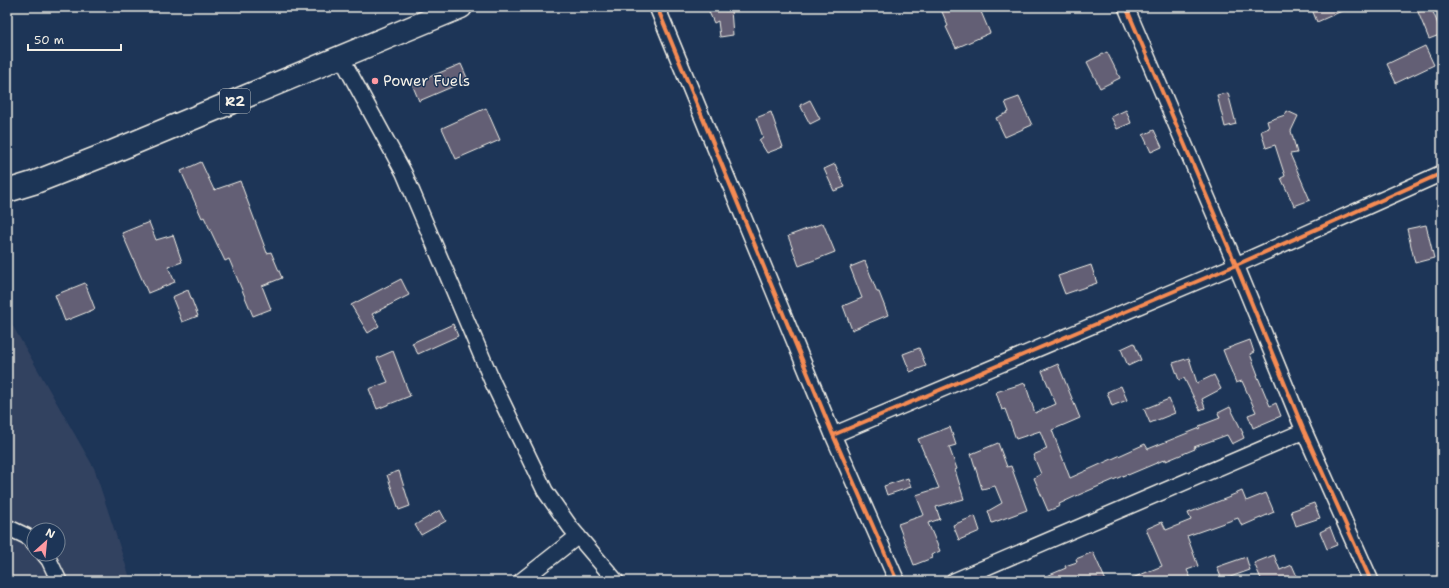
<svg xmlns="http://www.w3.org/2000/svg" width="1449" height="588" viewBox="0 0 1449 588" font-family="'Shantell Sans',sans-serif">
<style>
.built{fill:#324260;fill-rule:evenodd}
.building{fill:#645f74;stroke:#f4f1e8}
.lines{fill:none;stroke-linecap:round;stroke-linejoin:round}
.minor-casing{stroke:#f4f1e8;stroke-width:18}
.highway-casing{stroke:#f4f1e8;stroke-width:25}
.minor{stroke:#1d3557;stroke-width:15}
.highway{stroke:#1d3557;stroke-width:22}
.cycleway-casing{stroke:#1d3557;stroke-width:6}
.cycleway{stroke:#f68b52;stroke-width:4}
.poi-dot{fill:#ff9aa2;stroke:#1d3557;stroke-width:1.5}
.labels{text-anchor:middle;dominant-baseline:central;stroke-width:3;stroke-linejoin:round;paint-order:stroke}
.shield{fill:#1d3557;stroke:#b4b9bc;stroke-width:1}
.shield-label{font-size:14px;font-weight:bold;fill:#f4f1e8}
.poi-label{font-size:15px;fill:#f4f1e8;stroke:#1d3557;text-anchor:start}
</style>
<rect width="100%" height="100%" fill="#1d3557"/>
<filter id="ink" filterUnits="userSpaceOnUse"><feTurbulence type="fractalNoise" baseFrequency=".025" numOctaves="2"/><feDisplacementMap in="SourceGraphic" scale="8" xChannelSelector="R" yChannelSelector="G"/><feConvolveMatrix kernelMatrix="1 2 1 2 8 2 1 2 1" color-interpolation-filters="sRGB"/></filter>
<g filter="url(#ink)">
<!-- built -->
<path class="built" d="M 7,316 L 94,468 L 131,581 L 7,581 ZM 34,530 L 58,530 L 58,554 L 34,554 Z"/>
<!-- building -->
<path class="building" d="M 717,7 L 723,7 L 725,11 L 731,10 L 733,35 L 720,37 L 718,21 L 714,23 L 709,12 Z
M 940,7 L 979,7 L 990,33 L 956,48 L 946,27 L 948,26 Z
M 1311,7 L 1351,7 L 1317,22 Z
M 1431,7 L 1442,34 L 1429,39 L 1418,12 Z
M 1425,46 L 1434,65 L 1396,83 L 1387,64 Z
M 1107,52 L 1120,78 L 1100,88 L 1087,62 Z
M 461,64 L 468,80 L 419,101 L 412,84 Z
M 1228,93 L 1236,124 L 1225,127 L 1217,95 Z
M 1019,97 L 1032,125 L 1005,137 L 996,118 L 1009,112 L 1005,102 Z
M 810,100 L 820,119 L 810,124 L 800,105 Z
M 486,108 L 500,140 L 456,159 L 442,128 Z
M 1126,110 L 1131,123 L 1117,129 L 1111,117 Z
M 1287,111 L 1298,116 L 1291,131 L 1297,153 L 1290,154 L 1310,200 L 1294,206 L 1281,178 L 1285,176 L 1275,145 L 1266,148 L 1261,131 L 1269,128 L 1267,121 L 1285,115 Z
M 771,112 L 783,147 L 767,153 L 759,140 L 763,137 L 756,118 Z
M 1154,130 L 1162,147 L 1151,152 L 1143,135 Z
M 201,162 L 214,190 L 240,181 L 267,253 L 271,252 L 282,278 L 262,286 L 271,309 L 253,316 L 229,259 L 225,261 L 204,217 L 202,218 L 181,171 Z
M 835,164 L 845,187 L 834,191 L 824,169 Z
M 149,222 L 156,240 L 173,235 L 182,262 L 168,267 L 175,282 L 148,293 L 122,233 Z
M 823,223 L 835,252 L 799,266 L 788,236 Z
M 1426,225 L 1434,258 L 1415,263 L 1407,229 Z
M 865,261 L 877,292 L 879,292 L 888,315 L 852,330 L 843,306 L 862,298 L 850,267 Z
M 1091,265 L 1097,283 L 1065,294 L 1058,276 Z
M 401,279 L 409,295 L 372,314 L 379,326 L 368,333 L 351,305 Z
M 85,283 L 95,309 L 65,321 L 55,295 Z
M 188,290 L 198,316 L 182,322 L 172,297 Z
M 453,324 L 458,336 L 418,354 L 412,343 Z
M 1250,340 L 1254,352 L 1250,354 L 1258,375 L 1257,375 L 1270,406 L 1276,403 L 1281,416 L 1253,428 L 1248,415 L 1256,412 L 1242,381 L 1236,383 L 1223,350 Z
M 1134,343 L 1141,360 L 1128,366 L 1121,349 Z
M 919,348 L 926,366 L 910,372 L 903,354 Z
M 393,351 L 410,396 L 377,409 L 369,389 L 388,382 L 377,358 Z
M 1189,358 L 1197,383 L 1214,375 L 1221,389 L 1202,399 L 1205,408 L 1200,410 L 1184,378 L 1179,380 L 1173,363 Z
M 1058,364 L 1080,418 L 1052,430 L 1070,478 L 1145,444 L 1148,449 L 1200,428 L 1199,426 L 1220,418 L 1218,413 L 1230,407 L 1243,433 L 1242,433 L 1244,438 L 1232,444 L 1227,435 L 1194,447 L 1195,449 L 1166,461 L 1166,459 L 1128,475 L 1127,474 L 1074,497 L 1059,504 L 1060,506 L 1048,511 L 1034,478 L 1041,474 L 1033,455 L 1047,449 L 1040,431 L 1016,439 L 1005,409 L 1002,410 L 996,392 L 1025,383 L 1035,413 L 1056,404 L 1042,371 Z
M 1121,386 L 1127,400 L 1112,406 L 1107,392 Z
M 1169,399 L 1175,413 L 1150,423 L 1144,409 Z
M 950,427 L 956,445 L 949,447 L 957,469 L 955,470 L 964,499 L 936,507 L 940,519 L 928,523 L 940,551 L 931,555 L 932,558 L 914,565 L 898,524 L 924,515 L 916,495 L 939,488 L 918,439 Z
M 998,443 L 1007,467 L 1011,466 L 1027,510 L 992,523 L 988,511 L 1002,503 L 995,486 L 982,489 L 971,454 Z
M 399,471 L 410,506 L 399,510 L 387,475 Z
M 908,478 L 911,487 L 887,495 L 884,486 Z
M 1242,491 L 1246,501 L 1266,493 L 1274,512 L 1242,526 L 1238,518 L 1187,536 L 1198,566 L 1187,570 L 1192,581 L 1125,581 L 1162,566 L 1146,529 L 1162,522 L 1166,530 L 1191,520 L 1188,513 L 1230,497 L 1230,496 Z
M 1314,503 L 1320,518 L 1296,526 L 1291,511 Z
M 440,510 L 446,521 L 421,535 L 415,525 Z
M 975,516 L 980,531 L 959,540 L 953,525 Z
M 1330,527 L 1337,545 L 1327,549 L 1320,532 Z
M 1093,552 L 1106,581 L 1035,581 L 1066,568 L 1065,566 L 1077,562 L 1076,559 Z
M 1274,555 L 1280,570 L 1292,565 L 1299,581 L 1262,581 L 1254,563 Z
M 1246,557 L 1250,570 L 1222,580 L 1217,567 Z"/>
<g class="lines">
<!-- minor casing -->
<g class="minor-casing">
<path id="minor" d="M 657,7 L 833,435 L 897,581
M 1126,7 L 1236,265 L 1304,431 L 1371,581
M 341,57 L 404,173 L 493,383 L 545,491 L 571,528 L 616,581
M 833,435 L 1236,265 L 1442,173
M 7,527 L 26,536 L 34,543
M 44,554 L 49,560 L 59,581
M 521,581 L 578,536
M 954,581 L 1304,431"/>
</g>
<!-- highway casing -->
<g class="highway-casing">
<path id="highway" d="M 7,191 L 33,183 L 112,152 L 461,7"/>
</g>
<!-- minor -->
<use href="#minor" class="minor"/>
<!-- highway -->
<use href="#highway" class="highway"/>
<!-- cycleway casing -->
<g class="cycleway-casing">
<path id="cycleway" d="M 657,7 L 833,435 L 897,581
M 1126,7 L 1236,265 L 1304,431 L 1371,581
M 833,435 L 1236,265 L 1442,173"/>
</g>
<!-- cycleway -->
<use href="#cycleway" class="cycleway"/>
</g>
</g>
<!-- markers -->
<circle class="poi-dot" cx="375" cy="81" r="4"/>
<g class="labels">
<!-- shield labels -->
<rect class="shield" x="220" y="89" width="30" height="24" rx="3"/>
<g class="shield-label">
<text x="235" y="101">R2</text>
</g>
<!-- poi labels -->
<g class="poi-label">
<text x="383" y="81">Power Fuels</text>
</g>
</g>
<!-- margin -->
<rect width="1449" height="588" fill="none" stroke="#1d3557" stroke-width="24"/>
<rect x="12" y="12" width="1425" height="564" fill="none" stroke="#f4f1e8" stroke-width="1.5" filter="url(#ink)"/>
<!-- north arrow -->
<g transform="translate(46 542) rotate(27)"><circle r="19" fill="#1d3557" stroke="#738091"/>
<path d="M0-3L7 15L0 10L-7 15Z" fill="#ff9aa2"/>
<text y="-6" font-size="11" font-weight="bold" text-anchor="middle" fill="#f4f1e8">N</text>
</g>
<!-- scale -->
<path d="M28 44v6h93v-6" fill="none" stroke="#f4f1e8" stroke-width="2"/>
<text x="34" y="44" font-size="12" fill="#f4f1e8" stroke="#1d3557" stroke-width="3" paint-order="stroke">50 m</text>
</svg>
